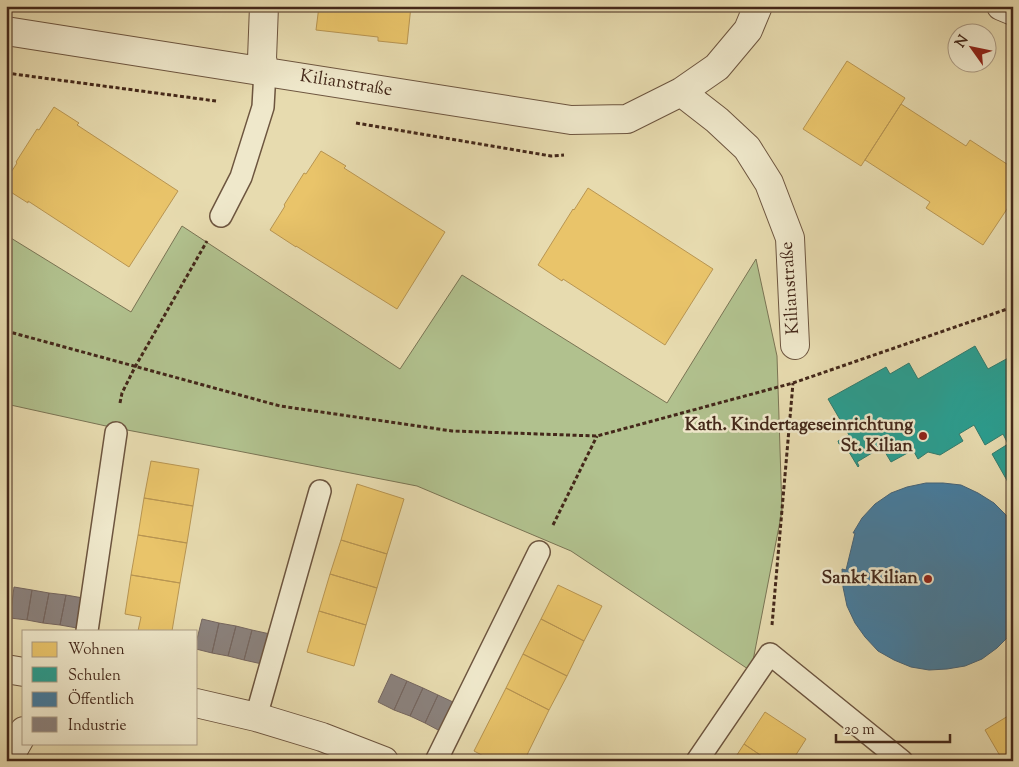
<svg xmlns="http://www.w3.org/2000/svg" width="1019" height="767" viewBox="0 0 1019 767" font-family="'Sorts Mill Goudy',serif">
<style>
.green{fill:#b1c18e;stroke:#7a7454}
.homes{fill:#e9c46a;stroke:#b89552}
.schools{fill:#2a9d8f;stroke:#327a6c}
.public{fill:#457b9d;stroke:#456276}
.industry{fill:#8a817c;stroke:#75665f}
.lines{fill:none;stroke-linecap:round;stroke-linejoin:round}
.service-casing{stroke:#6d553f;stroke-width:24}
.minor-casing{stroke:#6d553f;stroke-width:30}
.path{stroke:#44281a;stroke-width:3;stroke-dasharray:4 2.5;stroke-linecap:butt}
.service{stroke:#efe8cb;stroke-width:21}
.minor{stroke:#efe8cb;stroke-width:28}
.poi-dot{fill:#8f2418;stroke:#efe8cb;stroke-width:2}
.labels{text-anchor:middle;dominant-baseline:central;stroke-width:5;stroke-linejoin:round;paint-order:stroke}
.street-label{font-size:18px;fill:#44281a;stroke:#efe8cb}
.poi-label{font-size:18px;font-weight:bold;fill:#44281a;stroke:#efe8cb;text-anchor:end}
</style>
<rect width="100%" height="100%" fill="#e7dbaf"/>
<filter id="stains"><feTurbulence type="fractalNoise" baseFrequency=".004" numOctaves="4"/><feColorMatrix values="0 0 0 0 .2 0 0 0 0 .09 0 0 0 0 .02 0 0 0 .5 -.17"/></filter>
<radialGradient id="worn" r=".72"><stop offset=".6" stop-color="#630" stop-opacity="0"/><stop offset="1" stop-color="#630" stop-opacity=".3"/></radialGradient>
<!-- green -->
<path class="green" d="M 182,226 L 400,369 L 462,275 L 667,403 L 756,259 L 777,356 L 782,511 L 751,671 L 571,551 L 417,486 L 238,451 L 106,426 L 6,404 L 6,235 L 131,312 Z"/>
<!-- homes -->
<path class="homes" d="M 319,6 L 411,6 L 407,44 L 378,41 L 378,37 L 316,30 Z
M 847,61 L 905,98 L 861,166 L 803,129 Z
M 901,104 L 966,146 L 970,140 L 1013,168 L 1013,200 L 983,245 L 926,208 L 930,202 L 865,160 Z
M 54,107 L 79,123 L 77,125 L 178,191 L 129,267 L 28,201 L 28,203 L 6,189 L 6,180 L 17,163 L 16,162 L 37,129 L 39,130 Z
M 321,151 L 346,166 L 344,168 L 445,232 L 397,309 L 296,246 L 296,247 L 270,230 L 285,206 L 284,205 L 304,173 L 306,174 Z
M 588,188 L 713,269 L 665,345 L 563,279 L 562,281 L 538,265 L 573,209 L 574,210 Z
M 151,461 L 199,469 L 193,506 L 144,498 Z
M 357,484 L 404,499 L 387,554 L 341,540 Z
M 144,498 L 193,506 L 187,543 L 138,535 Z
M 138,535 L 187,543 L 180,583 L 131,575 Z
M 341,540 L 387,554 L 377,588 L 330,574 Z
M 330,574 L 377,588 L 366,625 L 319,611 Z
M 131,575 L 180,583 L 172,631 L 138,631 L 141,617 L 125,614 Z
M 558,585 L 602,606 L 584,641 L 541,619 Z
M 319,611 L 366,625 L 354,666 L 307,652 Z
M 541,619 L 584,641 L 567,676 L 523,654 Z
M 523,654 L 567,676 L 549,710 L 506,688 Z
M 506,688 L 549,710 L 524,761 L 493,761 L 474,751 Z
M 765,712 L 806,739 L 792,761 L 769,761 L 744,744 Z
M 1013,713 L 1013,761 L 1003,761 L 985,730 Z
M 744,744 L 769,761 L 733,761 Z"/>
<!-- schools -->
<path class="schools" d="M 975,346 L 988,369 L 1010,357 L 1013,361 L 1013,482 L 1009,484 L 992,454 L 1008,444 L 1003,434 L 985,445 L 974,425 L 959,434 L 963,441 L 940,455 L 928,452 L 918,459 L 913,450 L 891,462 L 882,447 L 857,462 L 859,466 L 858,467 L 843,442 L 839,444 L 838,441 L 849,435 L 828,399 L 886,367 L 890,374 L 909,363 L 918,379 Z"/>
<!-- public -->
<path class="public" d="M 926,483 L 943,483 L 961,485 L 978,493 L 994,503 L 1007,516 L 1013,523 L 1013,630 L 1009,636 L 997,648 L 982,659 L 965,666 L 947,669 L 929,670 L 911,667 L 894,660 L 878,651 L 865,637 L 855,623 L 847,606 L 843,587 L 842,569 L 846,570 L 855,533 L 853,533 L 862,518 L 875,504 L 891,493 L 907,487 Z"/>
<!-- industry -->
<path class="industry" d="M 14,587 L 32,590 L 27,620 L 10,618 Z
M 32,590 L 49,593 L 43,623 L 27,620 Z
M 49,593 L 66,595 L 60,625 L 43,623 Z
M 66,595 L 83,598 L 77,628 L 60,625 Z
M 202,619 L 219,623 L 212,653 L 196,649 L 196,643 Z
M 219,623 L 236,626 L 228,656 L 212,653 Z
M 236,626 L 252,630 L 244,660 L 228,656 Z
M 252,630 L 270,634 L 262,664 L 244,660 Z
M 391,674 L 407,681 L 394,710 L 378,702 Z
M 407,681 L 423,688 L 410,716 L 394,710 Z
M 423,688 L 438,695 L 425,723 L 410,716 Z
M 438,695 L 453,702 L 440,731 L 425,723 Z"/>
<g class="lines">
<!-- service casing -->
<g class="service-casing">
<path id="service" d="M 221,216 L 241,177 L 263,107 L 265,71
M 87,631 L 116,433
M 256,717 L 320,491
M 436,761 L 539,552
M 697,761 L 770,654 L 902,761"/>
</g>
<!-- minor casing -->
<g class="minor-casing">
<path id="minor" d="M 264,6 L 262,59 L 265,71
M 1001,6 L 1013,11
M 6,31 L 571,120 L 627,119 L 681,92 L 717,67 L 748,30 L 758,6
M 681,92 L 717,120 L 747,148 L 769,183 L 790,238 L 795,345
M 6,669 L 24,672
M 196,703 L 256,717 L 322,737 L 384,761
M 7,761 L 24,731"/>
</g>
<!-- path -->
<path class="path" d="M 6,73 L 216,101
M 356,123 L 551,156 L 564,155
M 6,331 L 280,406 L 452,431 L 597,436 L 793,383 L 1013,307
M 120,403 L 122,393 L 135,367 L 207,241
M 553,525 L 597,436
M 772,625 L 793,383"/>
<!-- service -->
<use href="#service" class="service"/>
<!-- minor -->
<use href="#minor" class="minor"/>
</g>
<!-- markers -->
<g class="poi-dot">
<circle cx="923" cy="436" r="5"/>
<circle cx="928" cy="579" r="5"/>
</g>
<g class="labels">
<!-- street labels -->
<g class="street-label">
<text transform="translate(346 84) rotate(9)">Kilianstraße</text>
<text transform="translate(791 288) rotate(-94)">Kilianstraße</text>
</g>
<!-- poi labels -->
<g class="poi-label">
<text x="913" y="426">Kath. Kindertageseinrichtung<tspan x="913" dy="21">St. Kilian</tspan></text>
<text x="918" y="579">Sankt Kilian</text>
</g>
</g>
<!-- margin -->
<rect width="1019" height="767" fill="none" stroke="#e7dbaf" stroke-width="25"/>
<rect x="8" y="8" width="1004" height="752" fill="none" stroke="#44281a" stroke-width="2.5"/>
<rect x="12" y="12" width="994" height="742" fill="none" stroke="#44281a"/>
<!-- legend -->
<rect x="22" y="630" width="175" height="115" fill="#efe8cb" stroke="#ab9b84"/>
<rect x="32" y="642" width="25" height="15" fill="#e9c46a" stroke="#ab9b84"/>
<text x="68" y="654" font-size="15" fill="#44281a">Wohnen</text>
<rect x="32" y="667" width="25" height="15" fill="#2a9d8f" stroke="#ab9b84"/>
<text x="68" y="680" font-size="15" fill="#44281a">Schulen</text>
<rect x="32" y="692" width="25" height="15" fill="#457b9d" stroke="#ab9b84"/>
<text x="68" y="704" font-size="15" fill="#44281a">Öffentlich</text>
<rect x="32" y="717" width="25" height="15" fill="#8a817c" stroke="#ab9b84"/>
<text x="68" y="730" font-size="15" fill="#44281a">Industrie</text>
<!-- north arrow -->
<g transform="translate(972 48) rotate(303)"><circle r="24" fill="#efe8cb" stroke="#ab9b84"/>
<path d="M0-4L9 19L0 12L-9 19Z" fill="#8f2418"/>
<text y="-8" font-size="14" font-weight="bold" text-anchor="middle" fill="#44281a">N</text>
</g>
<!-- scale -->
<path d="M836 734v8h114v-8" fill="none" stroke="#44281a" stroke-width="2.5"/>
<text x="844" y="734" font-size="15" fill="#44281a" stroke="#efe8cb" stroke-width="4" paint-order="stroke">20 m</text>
<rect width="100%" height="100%" filter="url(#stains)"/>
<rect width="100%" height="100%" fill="url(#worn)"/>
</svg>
